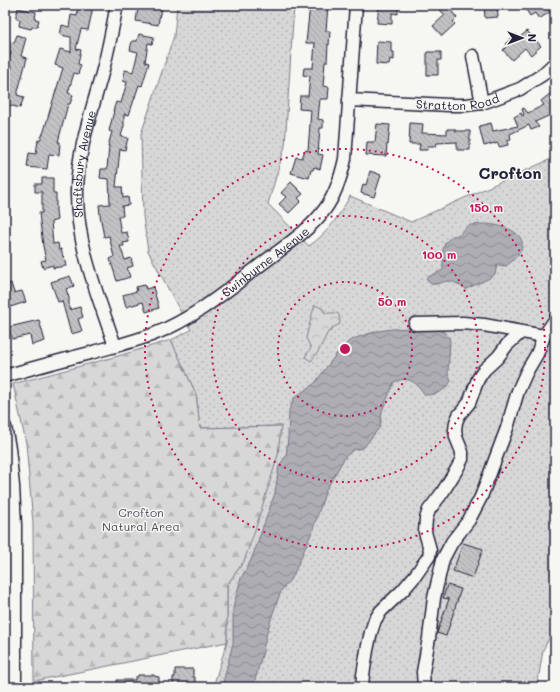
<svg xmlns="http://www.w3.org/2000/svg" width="560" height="692" viewBox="0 0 560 692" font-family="Mali,sans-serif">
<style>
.grass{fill:url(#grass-dots);stroke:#7c7c89}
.forest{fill:url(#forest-firs);stroke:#7c7c89}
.park{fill:url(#park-crowns);stroke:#7c7c89}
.water{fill:url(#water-waves);stroke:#757583}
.building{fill:url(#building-back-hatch);stroke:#22223b}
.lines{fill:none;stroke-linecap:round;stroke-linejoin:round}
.minor-casing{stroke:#22223b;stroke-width:15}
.minor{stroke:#f6f6f2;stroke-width:12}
.ring{fill:none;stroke:#c2185b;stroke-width:2;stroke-dasharray:2 4}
.labels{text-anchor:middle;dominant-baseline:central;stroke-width:3;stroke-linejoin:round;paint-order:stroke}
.street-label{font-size:12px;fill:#22223b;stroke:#f6f6f2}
.park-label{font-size:12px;fill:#4f4f62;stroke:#f6f6f2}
.district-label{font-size:16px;font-weight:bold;fill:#22223b;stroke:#f6f6f2}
.centre{fill:#c2185b;stroke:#f6f6f2;stroke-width:2}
.ring-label{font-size:12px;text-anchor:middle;font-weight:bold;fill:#c2185b;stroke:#f6f6f2;stroke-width:3;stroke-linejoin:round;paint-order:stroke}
</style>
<defs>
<pattern id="grass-dots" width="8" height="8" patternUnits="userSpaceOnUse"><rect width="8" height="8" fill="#d7d7d7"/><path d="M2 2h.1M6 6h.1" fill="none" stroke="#b8b8b9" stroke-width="1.8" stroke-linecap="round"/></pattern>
<pattern id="forest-firs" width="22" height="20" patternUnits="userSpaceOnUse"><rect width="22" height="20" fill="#d7d7d7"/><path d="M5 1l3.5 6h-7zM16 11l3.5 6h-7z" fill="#b8b8b9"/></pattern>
<pattern id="park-crowns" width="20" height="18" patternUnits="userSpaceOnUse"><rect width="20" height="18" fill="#d7d7d7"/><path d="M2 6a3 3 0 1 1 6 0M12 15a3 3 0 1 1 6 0" fill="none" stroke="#b8b8b9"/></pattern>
<pattern id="water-waves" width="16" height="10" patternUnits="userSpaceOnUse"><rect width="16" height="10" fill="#adadb3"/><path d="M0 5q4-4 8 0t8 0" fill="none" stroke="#8c8c93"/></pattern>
<pattern id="building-back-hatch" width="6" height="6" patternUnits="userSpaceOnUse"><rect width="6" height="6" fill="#c2c2c4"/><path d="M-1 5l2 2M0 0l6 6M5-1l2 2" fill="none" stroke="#a6a6a9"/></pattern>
</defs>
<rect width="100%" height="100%" fill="#f6f6f2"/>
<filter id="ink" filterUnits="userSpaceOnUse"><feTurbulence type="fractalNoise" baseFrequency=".025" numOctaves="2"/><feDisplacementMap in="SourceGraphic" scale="8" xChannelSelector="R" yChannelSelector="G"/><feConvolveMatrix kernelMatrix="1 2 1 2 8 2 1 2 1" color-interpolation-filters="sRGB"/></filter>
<g filter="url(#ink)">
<!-- grass -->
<path class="grass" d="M 177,5 L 294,5 L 285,146 L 268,204 L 309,246 C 328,233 339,216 350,196 L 411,222 L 551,159 L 555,155 L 555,627 L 543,650 L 537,687 L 213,687 L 227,642 L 227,585 L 244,561 L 281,426 L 200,428 L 196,394 L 171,340 L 191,330 L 178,307 L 148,251 L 143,216 L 141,134 L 174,36 Z"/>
<!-- forest -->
<path class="forest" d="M 171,340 L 196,394 L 200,428 L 281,426 L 278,455 L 255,530 L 244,561 L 227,585 L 227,642 L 34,681 L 33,523 L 26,443 L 13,384 L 118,356 Z"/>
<!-- park -->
<path class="park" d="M 315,305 L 323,309 L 325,313 L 337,313 L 339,315 L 340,324 L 332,328 L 331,331 L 328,332 L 318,352 L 311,361 L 305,357 L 311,348 L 306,338 C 309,327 311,316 315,305 Z"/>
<!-- water -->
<path class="water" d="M 482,224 C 511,224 542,240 506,266 L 497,265 L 495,274 L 490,278 L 466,289 C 462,286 453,281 448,281 C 441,282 438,285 431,284 L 426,278 L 443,270 L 443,250 L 445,243 L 452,236 C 462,236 461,230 468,226 C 472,224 477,225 482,224 Z
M 431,327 L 444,332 L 448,336 L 450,341 L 448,373 L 451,381 C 445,391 437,395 425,395 C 417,383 409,375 394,382 L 382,411 L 380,427 L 363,448 L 353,450 L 345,457 L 326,490 L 312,532 L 293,576 L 281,591 L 273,613 L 266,636 L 262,655 L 253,687 L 222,687 L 233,643 L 233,608 L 241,578 L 251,560 L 256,547 L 275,493 L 279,466 L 286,456 L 288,438 L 289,410 L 294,398 L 315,383 L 337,353 L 349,341 L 361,336 L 378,331 L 392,329 Z"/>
<!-- building -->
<path class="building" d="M 78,5 L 92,5 L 92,12 L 88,30 L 81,29 L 76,49 L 81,50 L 78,64 L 81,65 L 78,74 L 74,73 L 68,93 L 73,95 L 70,104 L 68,104 L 58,142 L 60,142 L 59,155 L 49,154 L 47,169 L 27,167 L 29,153 L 36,154 L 38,140 L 40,140 L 44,131 L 50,110 L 63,68 L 55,65 L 60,49 L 71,52 L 71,37 L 60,35 L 62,25 L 69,27 L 71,15 L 77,16 Z
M 149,5 L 162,5 L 161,13 L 160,13 L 158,25 L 136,21 L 138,8 L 148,10 Z
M 310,5 L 328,5 L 326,31 L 330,31 L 329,45 L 328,44 L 327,62 L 325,62 L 323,86 L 329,87 L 328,99 L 320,99 L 318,119 L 323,120 L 323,128 L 320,128 L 318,154 L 323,155 L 320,169 L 314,167 L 313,170 L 311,170 L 309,178 L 291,173 L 296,157 L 302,158 L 305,150 L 308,151 L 311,110 L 299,109 L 300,96 L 308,96 L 310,76 L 303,75 L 304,68 L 313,68 L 315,43 L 306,43 Z
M 379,5 L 396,5 L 396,6 L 398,6 L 398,14 L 392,13 L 392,24 L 377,23 Z
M 435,5 L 447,5 L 457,18 L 453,22 L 455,24 L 442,36 L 433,26 L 445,15 Z
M 484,5 L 497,5 L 498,17 L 485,18 Z
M 523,5 L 547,5 L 545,6 L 550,12 L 539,19 L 535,13 L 530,16 Z
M 18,8 L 36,12 L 35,19 L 39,20 L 37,27 L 32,27 L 31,29 L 19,26 L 20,20 L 16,18 Z
M 527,31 L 541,46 L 531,55 L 525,48 L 512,60 L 503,50 L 507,46 L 505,44 L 516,34 L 519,38 Z
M 139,34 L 154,37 L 152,44 L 148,43 L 145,62 L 149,63 L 142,86 L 139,85 L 129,115 L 124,114 L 124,126 L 121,136 L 128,138 L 125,150 L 120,149 L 116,187 L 122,187 L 123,198 L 128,197 L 129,205 L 122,206 L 123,216 L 118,216 L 121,233 L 127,232 L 129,242 L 123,243 L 124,246 L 120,246 L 125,260 L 131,258 L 133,266 L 127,268 L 130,277 L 117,281 L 110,259 L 114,257 L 109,236 L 104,237 L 100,215 L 99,205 L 110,204 L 109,179 L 100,178 L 101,169 L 107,169 L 109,146 L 108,146 L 112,132 L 109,131 L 114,111 L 113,111 L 116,102 L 121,103 L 127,82 L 123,81 L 125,70 L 133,72 L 138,52 L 130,50 L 132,41 L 137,41 Z
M 17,35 L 26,38 L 21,56 L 27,58 L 17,95 L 24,97 L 20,108 L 5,104 L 5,90 L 12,67 L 7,66 L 11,52 L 8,51 L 10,42 L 14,43 Z
M 377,41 L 391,42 L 391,52 L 394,52 L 394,60 L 390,59 L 389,65 L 376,64 Z
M 427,52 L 441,52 L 441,60 L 438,60 L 438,75 L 427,75 Z
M 551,93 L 555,98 L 555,113 L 535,122 L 539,127 L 531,130 L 529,125 L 510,134 L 511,140 L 507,141 L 508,145 L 499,147 L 498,143 L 495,144 L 495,143 L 484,146 L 479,126 L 491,123 L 493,131 L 518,126 L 514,117 L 521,113 L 522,116 L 524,115 L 522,109 L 524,108 L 528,113 L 544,105 L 541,101 Z
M 410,123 L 423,124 L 422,133 L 447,134 L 447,129 L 455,129 L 455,131 L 470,131 L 470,150 L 457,150 L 457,142 L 437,143 L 436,146 L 428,146 L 427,150 L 419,150 L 420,144 L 409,144 Z
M 377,124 L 390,125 L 388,145 L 387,144 L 386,156 L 366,155 L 367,142 L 375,142 Z
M 370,171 L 381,175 L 374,197 L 361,193 L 363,184 L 366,185 Z
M 42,178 L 53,178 L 53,193 L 56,193 L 56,211 L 57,220 L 51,222 L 53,244 L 58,243 L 59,250 L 61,249 L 63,257 L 64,256 L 66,266 L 53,268 L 53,265 L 43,268 L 41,261 L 46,260 L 43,246 L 39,213 L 42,213 L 42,192 L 35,192 L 35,184 L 42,184 Z
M 291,182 L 303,194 L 298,198 L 301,201 L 289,213 L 279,204 L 286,197 L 281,193 Z
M 70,276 L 74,286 L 66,289 L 69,298 L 69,310 L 80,307 L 83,317 L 78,319 L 82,331 L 71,334 L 62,301 L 58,302 L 51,282 Z
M 11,283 L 14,293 L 22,291 L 26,302 L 7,308 L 5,302 L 5,285 Z
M 145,285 L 146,289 L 153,287 L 159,308 L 146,312 L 143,302 L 126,307 L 123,295 L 137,291 L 136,287 Z
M 39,320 L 45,341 L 32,345 L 30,335 L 12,339 L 9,327 Z
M 463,543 L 483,549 L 473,578 L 453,571 Z
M 447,585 L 461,589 L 446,636 L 437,633 L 449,599 L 443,598 Z
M 175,669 L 193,669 L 193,677 L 195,677 L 195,687 L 173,687 L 173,677 L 175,677 Z
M 138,675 L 154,675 L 154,676 L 159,677 L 159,687 L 117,687 L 117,680 L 135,680 L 135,677 L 138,677 Z"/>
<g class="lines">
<!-- minor casing -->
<g class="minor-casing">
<g id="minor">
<path d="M 473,56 L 482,103"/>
<path id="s1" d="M 349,100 L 449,105 L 466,105 L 482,103 L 520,89 L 542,75 L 555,63"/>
<path d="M 415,324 L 463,323 L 484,325 L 544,336"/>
<path id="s2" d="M 115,346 C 98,295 76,244 77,190 C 78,150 91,114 101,77 C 108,53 112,29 117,5"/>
<path id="s3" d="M 5,376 C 33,368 62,360 90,353 C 111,347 133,342 154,334 C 195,318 229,289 263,263 C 285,246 309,231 325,209 C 336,194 341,177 345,159 L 356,5"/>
<path d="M 5,427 L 9,448 L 13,486 L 15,525 L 15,687"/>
<path d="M 362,687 L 363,675 L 367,650 L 371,632 L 375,620 L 381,611 L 403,590 L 415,576 L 429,556 L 430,551 L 429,546 L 425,532 L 426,519 L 429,510 L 442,493 L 457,469 L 462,459 L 462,452 L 456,437 L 455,430 L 456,422 L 459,415 L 469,403 L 478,379 L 484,370 L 498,357 L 507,345 L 521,332"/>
<path d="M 424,687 L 423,672 L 429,638 L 434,598 L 443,559 L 452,542 L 469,520 L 481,497 L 507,428 L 518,391 L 527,371 L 537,354 L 544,336 L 555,320"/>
</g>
</g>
<!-- minor -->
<use href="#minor" class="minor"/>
</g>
</g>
<!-- distance rings -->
<g class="ring">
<circle cx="345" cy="349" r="67"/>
<circle cx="345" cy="349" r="133"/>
<circle cx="345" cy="349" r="200"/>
</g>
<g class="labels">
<!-- street labels -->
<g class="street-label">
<text stroke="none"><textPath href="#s1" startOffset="109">Stratton Road</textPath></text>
<text stroke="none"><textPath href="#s2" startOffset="188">Shaftsbury Avenue</textPath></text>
<text stroke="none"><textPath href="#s3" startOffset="288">Swinburne Avenue</textPath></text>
</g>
<!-- park labels -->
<g class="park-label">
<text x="141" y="512">Crofton<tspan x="141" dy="14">Natural Area</tspan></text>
</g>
<!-- district labels -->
<g class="district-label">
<text x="510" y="172">Crofton</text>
</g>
</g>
<circle cx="345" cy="349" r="6" class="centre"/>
<g class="ring-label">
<text x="486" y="212">150 m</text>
<text x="439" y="259">100 m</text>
<text x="392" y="306">50 m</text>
</g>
<!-- margin -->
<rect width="560" height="692" fill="none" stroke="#f6f6f2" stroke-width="20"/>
<rect x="10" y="10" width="540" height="672" fill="none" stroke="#22223b" stroke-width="1.5" filter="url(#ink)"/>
<!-- north arrow -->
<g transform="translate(522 38) rotate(90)" stroke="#f6f6f2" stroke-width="3" paint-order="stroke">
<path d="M0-3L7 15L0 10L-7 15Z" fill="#22223b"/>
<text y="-6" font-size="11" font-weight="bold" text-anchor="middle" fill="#22223b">N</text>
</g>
</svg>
